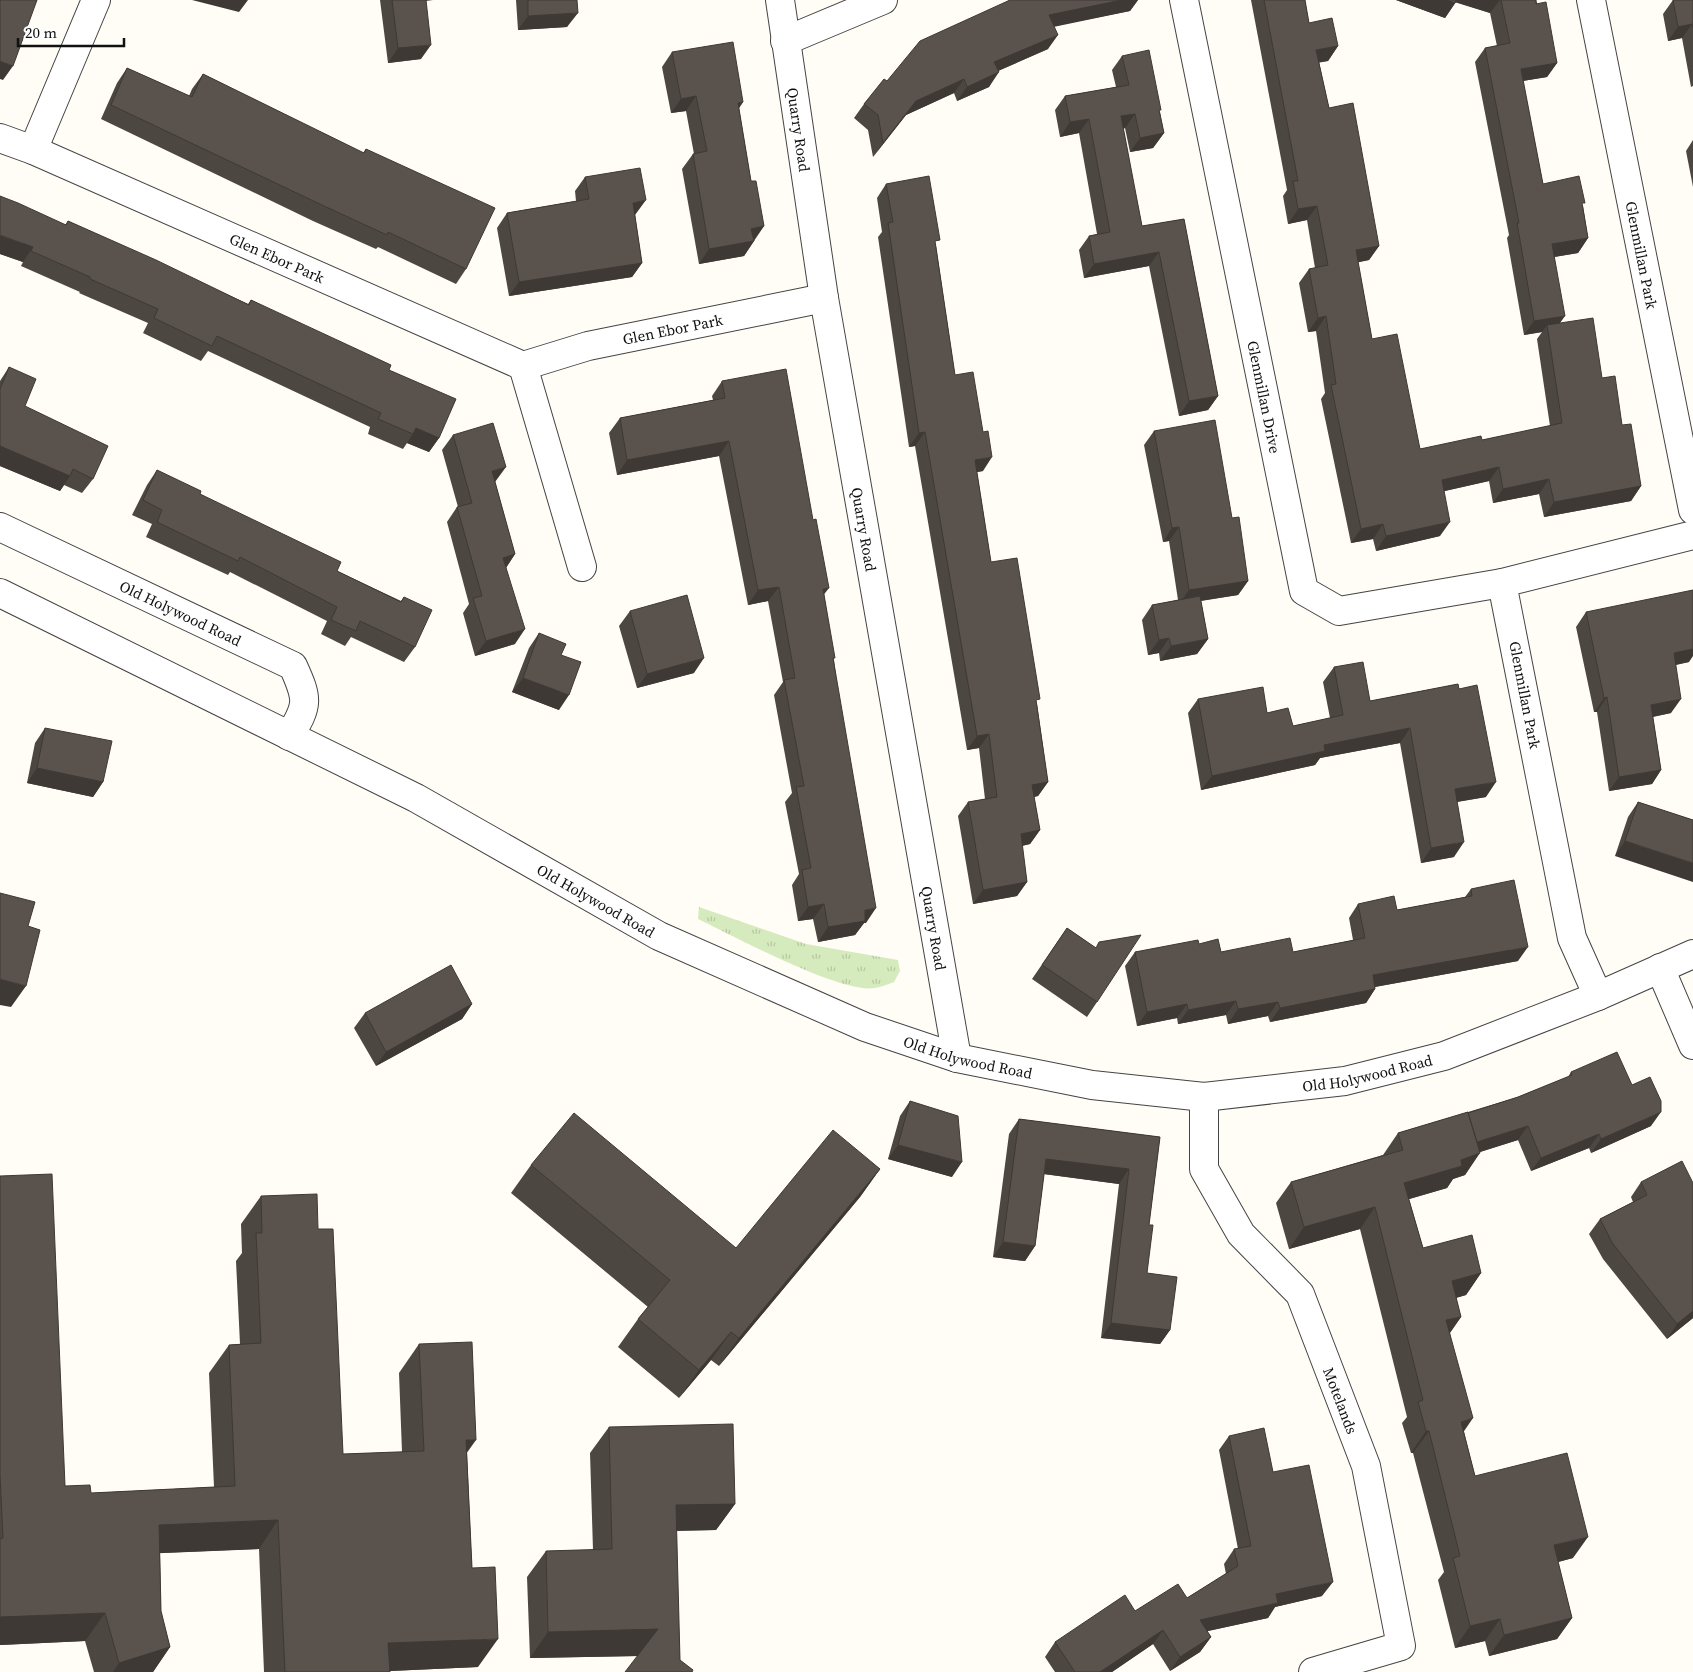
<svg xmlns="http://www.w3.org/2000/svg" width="1693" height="1672" viewBox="0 0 1693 1672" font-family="'Source Serif 4',serif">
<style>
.grass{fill:url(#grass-tufts)}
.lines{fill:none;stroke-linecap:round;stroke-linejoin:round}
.minor-casing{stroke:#444;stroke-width:30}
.tertiary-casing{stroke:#444;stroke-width:30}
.minor{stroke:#fff;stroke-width:28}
.tertiary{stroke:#fff;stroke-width:28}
.wall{fill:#4d4742}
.shaded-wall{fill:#3f3936}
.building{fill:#5a524d;stroke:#3f3936}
.labels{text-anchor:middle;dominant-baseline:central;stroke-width:5;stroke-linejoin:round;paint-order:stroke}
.street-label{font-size:15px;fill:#111;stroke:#fff}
</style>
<defs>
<pattern id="grass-tufts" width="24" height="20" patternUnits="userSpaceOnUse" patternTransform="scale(1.25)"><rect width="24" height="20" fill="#d5ebbd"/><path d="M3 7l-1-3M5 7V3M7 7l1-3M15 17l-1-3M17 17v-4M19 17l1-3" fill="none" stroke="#b6c8a1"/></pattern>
</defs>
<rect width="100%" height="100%" fill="#fffdf5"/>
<!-- grass -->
<path class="grass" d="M 699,907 L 806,944 L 898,960 L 900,971 L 894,982 C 888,984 881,987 875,988 C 840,994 734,936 698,919 Z"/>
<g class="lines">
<!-- minor casing -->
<g class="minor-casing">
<g id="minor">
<path id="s1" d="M 780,0 L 824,298 L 957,1058"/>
<path id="s2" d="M 1184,0 L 1304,591 L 1339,611 L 1502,583"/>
<path id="s3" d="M 1591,0 L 1693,510"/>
<path d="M 785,41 L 883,0"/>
<path id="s4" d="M 0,138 L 33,150 L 523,366 L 588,346 L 824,298"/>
<path d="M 33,150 L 96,0"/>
<path d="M 523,366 L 582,567"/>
<path id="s5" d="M 0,527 L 293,666 C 308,699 309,705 289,736"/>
<path d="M 1660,968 L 1693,1045"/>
<path d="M 1598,996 L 1572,938 L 1502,583 L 1693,535"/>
<path id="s6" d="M 1204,1097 L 1204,1169 L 1241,1234 L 1300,1294 L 1366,1466 L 1401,1646 L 1313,1672"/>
</g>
</g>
<!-- tertiary casing -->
<g class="tertiary-casing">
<g id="tertiary">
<path id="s7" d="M 0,593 L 416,798 L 659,936 L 865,1027 L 957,1058 L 1092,1085 L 1204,1097 L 1345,1081 L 1444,1056 L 1598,996 L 1693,954"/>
</g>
</g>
<!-- minor -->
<use href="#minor" class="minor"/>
<!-- tertiary -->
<use href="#tertiary" class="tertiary"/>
</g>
<!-- wall -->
<path class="wall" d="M 380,0 L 433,0 L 426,1 L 421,59 L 388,63 Z
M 516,0 L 577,0 L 567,27 L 518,30 Z
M 1010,0 L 1138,0 L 1130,11 L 1054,26 L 1048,49 L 998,71 L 989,87 L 957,101 L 954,93 L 906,115 L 873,157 L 868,130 L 854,118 L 864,104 L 887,81 Z
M 1251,0 L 1305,0 L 1309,23 L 1338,46 L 1328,61 L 1319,62 L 1329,108 L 1379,246 L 1369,260 L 1358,262 L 1372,339 L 1420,449 L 1482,440 L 1550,426 L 1537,339 L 1542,332 L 1524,335 L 1507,238 L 1509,235 L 1475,62 L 1485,48 L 1497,46 L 1490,13 L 1456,2 L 1445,18 L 1396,0 L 1536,0 L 1557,63 L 1547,77 L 1523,81 L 1543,184 L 1583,206 L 1588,238 L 1578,253 L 1554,257 L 1559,323 L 1602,378 L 1622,425 L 1641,486 L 1631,501 L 1544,517 L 1539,494 L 1493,503 L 1489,481 L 1444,491 L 1440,536 L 1376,551 L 1373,539 L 1351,543 L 1321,399 L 1325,393 L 1316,331 L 1308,332 L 1299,283 L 1309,269 L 1315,268 L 1307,220 L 1288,224 L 1283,196 L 1287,190 Z
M 1673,0 L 1693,0 L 1693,86 L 1691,87 L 1682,38 L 1668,41 L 1663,14 Z
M 672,52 L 743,102 L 739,108 L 751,181 L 764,226 L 744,256 L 699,264 L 682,169 L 693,154 L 694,154 L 686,111 L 671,113 L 662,67 Z
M 1122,56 L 1160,112 L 1164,133 L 1153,148 L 1130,152 L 1125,128 L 1123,129 L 1142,226 L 1184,219 L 1218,396 L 1208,410 L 1179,416 L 1149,266 L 1084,278 L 1079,250 L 1089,236 L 1097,234 L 1079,133 L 1060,137 L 1055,110 L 1065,96 L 1116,87 L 1112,70 Z
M 127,68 L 189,96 L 192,89 L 203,74 L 363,153 L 366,149 L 466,269 L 456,284 L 378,247 L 376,249 L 313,221 L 101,119 L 117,83 Z
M 1693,140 L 1693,187 L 1686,151 Z
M 585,177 L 635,215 L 642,263 L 632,277 L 509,296 L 497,228 L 507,213 L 576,201 L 575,191 Z
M 886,184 L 936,246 L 955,375 L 983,471 L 977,472 L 991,562 L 1037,704 L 1048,782 L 1038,796 L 1034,797 L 1040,830 L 1030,844 L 1022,846 L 1027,882 L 1017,896 L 973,904 L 958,816 L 968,802 L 985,799 L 979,748 L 967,750 L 915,446 L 909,447 L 878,237 L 882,232 L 877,198 Z
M 68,221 L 248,304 L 251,300 L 389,370 L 439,438 L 429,452 L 407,443 L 403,449 L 368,434 L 370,427 L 208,351 L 201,361 L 143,333 L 148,323 L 79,293 L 80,292 L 21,266 L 23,262 L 0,254 L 66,224 Z
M 9,367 L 25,406 L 93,479 L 82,493 L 64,485 L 60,491 L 0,466 L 0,381 Z
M 722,381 L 824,594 L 834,660 L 866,923 L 864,923 L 855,935 L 818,942 L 813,919 L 798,921 L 792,885 L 799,874 L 785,802 L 792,793 L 774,695 L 783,682 L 768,601 L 748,605 L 719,456 L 617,475 L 609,433 L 620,418 L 713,400 L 712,396 Z
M 1154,431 L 1232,518 L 1248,581 L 1238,595 L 1201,601 L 1208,639 L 1197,654 L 1160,661 L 1159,653 L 1148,655 L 1142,620 L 1152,605 L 1178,600 L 1169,541 L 1163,542 L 1144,445 Z
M 453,435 L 495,482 L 515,554 L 506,568 L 515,644 L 475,656 L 463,613 L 469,604 L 447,522 L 457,507 L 458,507 L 442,450 Z
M 157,470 L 337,571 L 401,601 L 404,597 L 415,647 L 404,662 L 351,637 L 345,646 L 321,634 L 327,621 L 230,572 L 228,575 L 146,537 L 152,524 L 132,515 L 147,485 Z
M 630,611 L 694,673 L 637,688 L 619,626 Z
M 1586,612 L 1689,662 L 1676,665 L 1671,713 L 1653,717 L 1661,770 L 1652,784 L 1609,791 L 1597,712 L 1594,712 L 1576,627 Z
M 539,633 L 561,655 L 559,710 L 512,692 L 529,648 Z
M 1334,667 L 1370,701 L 1458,684 L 1486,797 L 1457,802 L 1454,857 L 1421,863 L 1400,743 L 1320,758 L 1315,765 L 1201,790 L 1188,713 L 1198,699 L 1293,726 L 1330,718 L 1323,682 Z
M 45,728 L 103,782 L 93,797 L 27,783 L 35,743 Z
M 1638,802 L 1693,820 L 1615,856 L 1628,817 Z
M 1471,889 L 1518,961 L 1375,987 L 1375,989 L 1366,1003 L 1270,1022 L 1268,1016 L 1228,1024 L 1226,1015 L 1178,1024 L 1177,1018 L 1137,1026 L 1125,966 L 1135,952 L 1199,944 L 1221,952 L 1293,952 L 1353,940 L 1349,918 L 1358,904 L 1397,910 L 1465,897 Z
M 1067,928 L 1096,948 L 1097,1002 L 1087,1017 L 1032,979 Z
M 472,1004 L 462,1019 L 376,1066 L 354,1028 L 365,1013 Z
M 1571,1072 L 1651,1126 L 1591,1153 L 1589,1148 L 1531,1171 L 1518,1140 L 1480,1152 L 1465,1175 L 1453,1179 L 1447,1188 L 1409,1199 L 1423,1248 L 1481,1273 L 1466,1295 L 1456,1298 L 1461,1317 L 1450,1333 L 1464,1432 L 1475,1476 L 1573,1558 L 1558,1562 L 1572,1618 L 1557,1639 L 1489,1656 L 1485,1641 L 1455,1648 L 1438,1580 L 1444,1572 L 1413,1453 L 1411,1453 L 1402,1423 L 1407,1417 L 1360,1229 L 1289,1249 L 1276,1203 L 1291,1182 L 1383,1155 L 1398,1133 L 1518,1097 L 1568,1077 Z
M 910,1101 L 952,1177 L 888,1159 L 900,1116 Z
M 1019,1119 L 1160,1137 L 1149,1225 L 1147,1273 L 1170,1330 L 1160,1344 L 1101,1338 L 1119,1184 L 1044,1174 L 1035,1246 L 1025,1261 L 993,1257 L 1009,1134 Z
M 531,1165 L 736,1248 L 880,1169 L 860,1197 L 719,1366 L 711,1360 L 679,1398 L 618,1347 L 638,1319 L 648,1307 L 511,1193 Z
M 0,1176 L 65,1486 L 91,1493 L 214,1487 L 209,1373 L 229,1345 L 240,1344 L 236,1261 L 242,1253 L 241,1224 L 261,1196 L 318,1229 L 343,1454 L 402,1452 L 399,1373 L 419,1344 L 467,1454 L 472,1568 L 478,1667 L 390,1671 L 390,1672 L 264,1672 L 259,1549 L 160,1553 L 161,1611 L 170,1647 L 153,1672 L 94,1672 L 85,1641 L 0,1645 Z
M 1641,1182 L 1693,1183 L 1693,1318 L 1667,1339 L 1603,1259 L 1589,1234 L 1600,1219 L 1633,1202 L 1631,1197 Z
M 609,1427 L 735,1504 L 716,1530 L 676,1531 L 680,1660 L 637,1656 L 530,1658 L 527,1577 L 546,1551 L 593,1550 L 590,1453 Z
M 1229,1436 L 1273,1472 L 1322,1596 L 1275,1607 L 1268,1618 L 1207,1631 L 1211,1637 L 1200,1652 L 1170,1671 L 1153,1644 L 1112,1672 L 1055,1672 L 1045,1657 L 1055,1642 L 1135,1611 L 1187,1598 L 1226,1574 L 1224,1564 L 1234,1549 L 1238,1549 L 1219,1450 Z"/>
<!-- shaded-wall -->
<path class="shaded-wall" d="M 192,0 L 248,0 L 239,12 Z
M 1122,0 L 1138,0 L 1130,11 L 1039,30 L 1049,15 Z
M 1396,0 L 1446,0 L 1455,3 L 1445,18 Z
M 1452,0 L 1500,0 L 1490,13 L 1451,1 Z
M 578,13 L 567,27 L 518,30 L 528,16 Z
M 1692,24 L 1682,38 L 1668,41 L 1678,27 Z
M 1058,35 L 1048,49 L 984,77 L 994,62 Z
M 431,45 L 421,59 L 388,63 L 398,48 Z
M 1338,46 L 1328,61 L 1306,65 L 1316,50 Z
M 0,61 L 13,66 L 3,80 L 0,79 Z
M 1557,63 L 1547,77 L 1511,83 L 1521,69 Z
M 999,72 L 989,87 L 957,101 L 967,87 Z
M 964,79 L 954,93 L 906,115 L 873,157 L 883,143 L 916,101 Z
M 696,96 L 686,111 L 671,113 L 681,99 Z
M 743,102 L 733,117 L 738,103 Z
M 1135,114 L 1125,128 L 1111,131 L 1121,116 Z
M 1089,119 L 1079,133 L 1060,137 L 1070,122 Z
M 1164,133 L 1153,148 L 1130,152 L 1140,138 Z
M 646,200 L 635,215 L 622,217 L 633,203 Z
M 1317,206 L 1307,220 L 1288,224 L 1298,209 Z
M 764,226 L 753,241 L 751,229 Z
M 0,235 L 33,247 L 23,262 L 0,254 Z
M 1588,238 L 1578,253 L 1542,259 L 1552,244 Z
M 754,241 L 744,256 L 699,264 L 709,249 Z
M 1379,246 L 1369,260 L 1346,265 L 1356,250 Z
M 1159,252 L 1149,266 L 1084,278 L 1094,264 Z
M 642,263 L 632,277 L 509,296 L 519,282 Z
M 1326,316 L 1316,331 L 1308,332 L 1318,318 Z
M 1565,316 L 1555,330 L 1547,325 L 1542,332 L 1524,335 L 1534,321 Z
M 1218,396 L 1208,410 L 1179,416 L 1189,401 Z
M 416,428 L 439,438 L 429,452 L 407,443 L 413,434 Z
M 925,432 L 915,446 L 909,447 L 919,433 Z
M 729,441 L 719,456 L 617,475 L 627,460 Z
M 0,446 L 70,476 L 60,491 L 0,466 Z
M 992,457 L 983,471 L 965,474 L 975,460 Z
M 506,467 L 495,482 L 481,486 L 492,471 Z
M 1499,467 L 1489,481 L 1432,494 L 1442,480 Z
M 1549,479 L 1539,494 L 1493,503 L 1503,489 Z
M 1641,486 L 1631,501 L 1544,517 L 1554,502 Z
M 1450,522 L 1440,536 L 1376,551 L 1386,536 Z
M 1383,524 L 1373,539 L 1351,543 L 1361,529 Z
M 1179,527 L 1169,541 L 1163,542 L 1172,528 Z
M 515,554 L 505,569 L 503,558 Z
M 1248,581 L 1238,595 L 1179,604 L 1189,590 Z
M 779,587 L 768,601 L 748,605 L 758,590 Z
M 829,588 L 818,602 L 823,589 Z
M 525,629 L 515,644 L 475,656 L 486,641 Z
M 1169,638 L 1159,653 L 1148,655 L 1159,640 Z
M 1208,639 L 1197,654 L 1160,661 L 1171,646 Z
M 1693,643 L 1693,656 L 1689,662 L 1664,667 L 1674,653 Z
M 704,658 L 694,673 L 637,688 L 647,674 Z
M 523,678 L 569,695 L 559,710 L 512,692 Z
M 1607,697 L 1597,712 L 1594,712 L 1604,698 Z
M 1681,699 L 1671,713 L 1641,719 L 1651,705 Z
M 1410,728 L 1400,743 L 1320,758 L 1315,765 L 1201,790 L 1212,776 L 1324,745 Z
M 989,734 L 979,748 L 967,750 L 977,736 Z
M 37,768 L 103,782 L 93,797 L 27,783 Z
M 1661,770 L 1652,784 L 1609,791 L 1619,777 Z
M 1048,782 L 1038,796 L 1022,799 L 1032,785 Z
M 1496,782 L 1486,797 L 1444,804 L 1455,789 Z
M 1040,830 L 1030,844 L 1011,848 L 1021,834 Z
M 1625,841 L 1693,863 L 1693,882 L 1615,856 Z
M 1464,842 L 1454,857 L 1421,863 L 1431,848 Z
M 1027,882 L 1017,896 L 973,904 L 983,890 Z
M 824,904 L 813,919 L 798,921 L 808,907 Z
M 876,908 L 866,923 L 864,923 L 855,935 L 818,942 L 828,927 L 865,910 Z
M 1528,947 L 1518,961 L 1363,989 L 1373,975 Z
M 0,979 L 26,986 L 11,1007 L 0,1005 Z
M 1375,989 L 1366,1003 L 1270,1022 L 1280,1008 Z
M 1236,1001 L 1226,1015 L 1178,1024 L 1188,1010 Z
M 1278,1002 L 1268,1016 L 1228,1024 L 1238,1009 Z
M 472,1004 L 462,1019 L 376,1066 L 386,1052 Z
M 1187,1004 L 1177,1018 L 1137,1026 L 1147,1012 Z
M 1661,1112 L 1651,1126 L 1591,1153 L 1601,1139 Z
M 1528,1126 L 1518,1140 L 1464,1157 L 1474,1143 Z
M 1599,1134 L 1589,1148 L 1531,1171 L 1541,1158 Z
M 898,1145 L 962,1162 L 952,1177 L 888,1159 Z
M 1480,1153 L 1465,1175 L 1453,1179 L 1447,1188 L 1389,1205 L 1404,1183 L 1461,1160 Z
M 1046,1159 L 1129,1169 L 1119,1184 L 1036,1173 Z
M 880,1169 L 860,1197 L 719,1366 L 739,1338 Z
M 1375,1207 L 1360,1229 L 1289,1249 L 1304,1227 Z
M 1003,1242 L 1035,1246 L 1025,1261 L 993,1257 Z
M 1481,1273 L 1466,1295 L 1437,1303 L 1452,1281 Z
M 1693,1311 L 1693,1318 L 1667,1339 L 1677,1324 Z
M 1461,1317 L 1446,1338 L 1446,1320 Z
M 1111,1323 L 1170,1330 L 1160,1344 L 1101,1338 Z
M 731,1332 L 711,1360 L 679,1398 L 699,1370 Z
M 1473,1418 L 1458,1440 L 1461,1422 Z
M 1426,1431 L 1429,1431 L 1413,1453 L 1411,1453 Z
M 466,1440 L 476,1440 L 456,1468 Z
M 735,1504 L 716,1530 L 657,1531 L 676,1505 Z
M 278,1520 L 259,1549 L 139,1554 L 159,1525 Z
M 1588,1537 L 1573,1558 L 1539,1567 L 1554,1545 Z
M 1333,1582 L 1322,1596 L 1275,1607 L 1268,1618 L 1190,1635 L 1200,1620 L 1276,1594 Z
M 105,1613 L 85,1641 L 0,1645 L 0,1617 Z
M 1572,1618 L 1557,1639 L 1489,1656 L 1504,1635 Z
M 1500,1619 L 1485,1641 L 1455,1648 L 1470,1626 Z
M 658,1629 L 639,1656 L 530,1658 L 548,1632 Z
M 1163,1630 L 1153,1644 L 1112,1672 L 1100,1672 Z
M 1211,1637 L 1200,1652 L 1170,1671 L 1180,1657 Z
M 498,1639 L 478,1667 L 368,1672 L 388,1643 Z
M 170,1647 L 153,1672 L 113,1672 L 119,1663 Z"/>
<!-- building -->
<path class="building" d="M 0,0 L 37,0 L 13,66 L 0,61 Z
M 392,0 L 426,0 L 431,45 L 398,48 Z
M 528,0 L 577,0 L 578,13 L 528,16 Z
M 1010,0 L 1122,0 L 1049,15 L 1058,35 L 994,62 L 999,72 L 967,87 L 964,79 L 916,101 L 883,143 L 878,115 L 864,104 L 884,79 L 887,81 L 920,41 Z
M 1264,0 L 1305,0 L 1309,23 L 1332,18 L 1338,46 L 1316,50 L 1329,108 L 1353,103 L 1379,246 L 1356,250 L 1372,339 L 1397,334 L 1420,449 L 1481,436 L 1482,440 L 1562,423 L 1547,325 L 1593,318 L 1602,378 L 1615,376 L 1622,425 L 1631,424 L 1641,486 L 1554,502 L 1549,479 L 1503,489 L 1499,467 L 1442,480 L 1450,522 L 1386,536 L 1383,524 L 1361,529 L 1331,385 L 1336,384 L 1326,316 L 1318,318 L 1309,269 L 1328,265 L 1317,206 L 1298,209 L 1293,181 L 1298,181 Z
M 1446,0 L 1456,0 L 1455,3 Z
M 1501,0 L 1536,0 L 1536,4 L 1546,2 L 1557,63 L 1521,69 L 1543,184 L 1579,176 L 1585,203 L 1582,203 L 1588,238 L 1552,244 L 1565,316 L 1534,321 L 1517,223 L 1519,223 L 1485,48 L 1510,43 Z
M 1673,0 L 1693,0 L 1693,28 L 1692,24 L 1678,27 Z
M 733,42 L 743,102 L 738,103 L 751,181 L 756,181 L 764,226 L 751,229 L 754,241 L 709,249 L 693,154 L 707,151 L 696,96 L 681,99 L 672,52 Z
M 1149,50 L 1161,110 L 1159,110 L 1164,133 L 1140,138 L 1135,114 L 1121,116 L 1142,226 L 1184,219 L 1218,396 L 1189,401 L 1159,252 L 1094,264 L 1089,236 L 1110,232 L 1089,119 L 1070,122 L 1065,96 L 1129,85 L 1122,56 Z
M 127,68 L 192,97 L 203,74 L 364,153 L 366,149 L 495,208 L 466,269 L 388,232 L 387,235 L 324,206 L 111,105 Z
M 640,168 L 646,200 L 633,203 L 642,263 L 519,282 L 507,213 L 589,199 L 585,177 Z
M 929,176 L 940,240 L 935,241 L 955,375 L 973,372 L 983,432 L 988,431 L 992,457 L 975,460 L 991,562 L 1017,558 L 1040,699 L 1036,700 L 1048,782 L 1032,785 L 1040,830 L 1021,834 L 1027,882 L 983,890 L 968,802 L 997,797 L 989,734 L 977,736 L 925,432 L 919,433 L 888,223 L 893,222 L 886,184 Z
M 0,196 L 18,203 L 66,225 L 68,221 L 156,260 L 249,305 L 251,300 L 391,365 L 389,370 L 456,399 L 439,438 L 416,428 L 413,434 L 378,419 L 381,413 L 217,336 L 212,346 L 154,318 L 158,309 L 90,279 L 90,277 L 31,251 L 33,247 L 0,235 Z
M 9,367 L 36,379 L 25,406 L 108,446 L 93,479 L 73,469 L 70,476 L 0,446 L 0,389 Z
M 786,369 L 813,520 L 816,519 L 829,588 L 823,589 L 835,658 L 833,658 L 876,908 L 865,910 L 865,921 L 828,927 L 824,904 L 808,907 L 802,870 L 811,868 L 796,787 L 804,786 L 784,680 L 795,678 L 779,587 L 758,590 L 729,441 L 627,460 L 620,418 L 725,398 L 722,381 Z
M 1215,420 L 1232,518 L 1239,517 L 1248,581 L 1189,590 L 1179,527 L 1172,528 L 1154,431 Z
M 493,423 L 506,467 L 492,471 L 515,554 L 503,558 L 525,629 L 486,641 L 473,598 L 482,596 L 457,507 L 472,503 L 453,435 Z
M 157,470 L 201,491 L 200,494 L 341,562 L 337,571 L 401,602 L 404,597 L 432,610 L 415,647 L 360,621 L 356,631 L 331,620 L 337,607 L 240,557 L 238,561 L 157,522 L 162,510 L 143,500 Z
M 1693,590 L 1693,649 L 1674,653 L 1681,699 L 1651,705 L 1661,770 L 1619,777 L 1607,697 L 1604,698 L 1586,612 Z
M 687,595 L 704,658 L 647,674 L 630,611 Z
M 1200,596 L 1208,639 L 1171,646 L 1169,638 L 1159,640 L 1152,605 Z
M 539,633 L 566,644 L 561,655 L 581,662 L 569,695 L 523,678 Z
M 1363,662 L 1370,701 L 1458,684 L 1459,689 L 1477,685 L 1496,782 L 1455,789 L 1464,842 L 1431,848 L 1410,728 L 1324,745 L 1325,751 L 1212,776 L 1198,699 L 1263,687 L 1267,713 L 1288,708 L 1293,726 L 1343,715 L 1334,667 Z
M 45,728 L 112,741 L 103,782 L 37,768 Z
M 1638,802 L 1693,820 L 1693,863 L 1625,841 Z
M 1514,880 L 1528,947 L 1373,975 L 1375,989 L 1280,1008 L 1278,1002 L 1238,1009 L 1236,1001 L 1188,1010 L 1187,1004 L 1147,1012 L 1135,952 L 1198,940 L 1199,944 L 1218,939 L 1221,952 L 1290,938 L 1293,952 L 1365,938 L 1358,904 L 1394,896 L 1397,910 L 1472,896 L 1471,889 Z
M 0,893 L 35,902 L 28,926 L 40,930 L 26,986 L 0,979 Z
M 1067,928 L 1096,948 L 1099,942 L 1141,935 L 1097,1002 L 1042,965 Z
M 451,965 L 472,1004 L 386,1052 L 365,1013 Z
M 1617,1052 L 1632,1085 L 1650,1077 L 1661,1101 L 1661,1112 L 1601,1139 L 1599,1134 L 1541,1158 L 1528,1126 L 1477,1142 L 1468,1113 L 1518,1097 L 1572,1075 L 1571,1072 Z
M 910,1101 L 958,1116 L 962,1162 L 898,1145 Z
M 1468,1112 L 1480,1153 L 1461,1160 L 1462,1166 L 1404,1183 L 1423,1248 L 1472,1235 L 1481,1273 L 1452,1281 L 1461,1317 L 1446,1320 L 1473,1418 L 1461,1422 L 1475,1476 L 1567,1453 L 1588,1537 L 1554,1545 L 1572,1618 L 1504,1635 L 1500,1619 L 1470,1626 L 1453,1558 L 1460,1556 L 1429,1431 L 1426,1431 L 1418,1402 L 1423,1400 L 1375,1207 L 1304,1227 L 1291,1182 L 1403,1150 L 1398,1133 Z
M 574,1113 L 736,1248 L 833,1130 L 880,1169 L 739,1338 L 731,1332 L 699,1370 L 638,1319 L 670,1280 L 531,1165 Z
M 1019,1119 L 1160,1137 L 1149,1225 L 1153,1225 L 1147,1273 L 1177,1277 L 1170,1330 L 1111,1323 L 1129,1169 L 1046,1159 L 1035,1246 L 1003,1242 Z
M 1682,1161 L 1693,1183 L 1693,1311 L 1677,1324 L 1613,1244 L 1600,1219 L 1647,1195 L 1641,1182 Z
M 52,1174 L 65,1486 L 90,1485 L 91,1493 L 235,1486 L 229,1345 L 261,1343 L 256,1233 L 262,1233 L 261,1196 L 317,1194 L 318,1229 L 333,1229 L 343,1454 L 424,1451 L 419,1344 L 472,1342 L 476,1440 L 466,1440 L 472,1568 L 495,1567 L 498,1639 L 388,1643 L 390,1672 L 285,1672 L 278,1520 L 159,1525 L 161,1611 L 170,1647 L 119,1663 L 105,1613 L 0,1617 L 0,1539 L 3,1538 L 0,1475 L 0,1176 Z
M 733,1424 L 735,1504 L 676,1505 L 680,1660 L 693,1670 L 692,1672 L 625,1672 L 658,1629 L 548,1632 L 546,1551 L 612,1549 L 609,1427 Z
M 1264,1428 L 1273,1472 L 1309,1465 L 1333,1582 L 1276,1594 L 1278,1603 L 1200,1620 L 1211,1637 L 1180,1657 L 1163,1630 L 1100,1672 L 1075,1672 L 1055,1642 L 1125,1595 L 1135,1611 L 1178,1584 L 1187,1598 L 1238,1566 L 1234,1549 L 1251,1546 L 1229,1436 Z"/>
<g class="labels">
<!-- street labels -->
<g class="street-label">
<text stroke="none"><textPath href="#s1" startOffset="131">Quarry Road</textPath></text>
<text stroke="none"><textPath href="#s3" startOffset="260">Glenmillan Park</textPath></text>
<text stroke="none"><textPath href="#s4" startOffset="302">Glen Ebor Park</textPath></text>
<text stroke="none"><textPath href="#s4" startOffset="725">Glen Ebor Park</textPath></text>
<text stroke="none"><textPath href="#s2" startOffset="405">Glenmillan Drive</textPath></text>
<text stroke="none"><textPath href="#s1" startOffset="536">Quarry Road</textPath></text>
<text stroke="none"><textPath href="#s5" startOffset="200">Old Holywood Road</textPath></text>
<text transform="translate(1525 695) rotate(79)">Glenmillan Park</text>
<text stroke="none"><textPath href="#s7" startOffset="671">Old Holywood Road</textPath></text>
<text stroke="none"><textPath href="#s1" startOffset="941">Quarry Road</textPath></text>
<text stroke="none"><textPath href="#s7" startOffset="1076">Old Holywood Road</textPath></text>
<text stroke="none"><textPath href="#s7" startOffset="1481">Old Holywood Road</textPath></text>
<text stroke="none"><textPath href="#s6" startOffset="345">Motelands</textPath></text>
</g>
</g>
<!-- scale -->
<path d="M18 38v8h106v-8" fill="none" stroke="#111111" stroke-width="2.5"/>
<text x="25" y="38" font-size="15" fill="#111111" stroke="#ffffff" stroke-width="4" paint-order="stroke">20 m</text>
</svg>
